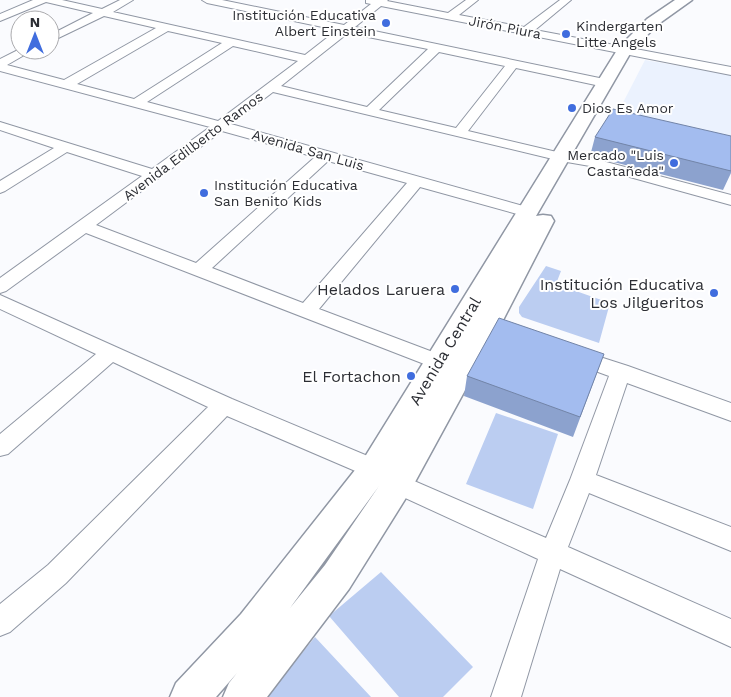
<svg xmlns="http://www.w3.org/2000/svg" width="731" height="697" viewBox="0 0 731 697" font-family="'Work Sans',sans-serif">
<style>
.built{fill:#ebf2fe}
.green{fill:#bbcdf1}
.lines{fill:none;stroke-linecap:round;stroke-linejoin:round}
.minor-casing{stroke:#9097a4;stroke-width:2}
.major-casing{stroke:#9097a4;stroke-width:3}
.minor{fill:#fff;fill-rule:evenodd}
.major{fill:#fff;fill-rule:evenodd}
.wall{fill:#8ca2ce}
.building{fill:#a3bcef;stroke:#7284a7}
.poi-dot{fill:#406dde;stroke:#fff;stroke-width:2}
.labels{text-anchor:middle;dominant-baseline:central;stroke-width:4;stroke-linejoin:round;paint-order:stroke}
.far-poi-label{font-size:14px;fill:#2c2e34;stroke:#fff;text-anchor:start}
.far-street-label{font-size:14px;fill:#2c2e34;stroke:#fff}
.poi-label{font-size:16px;fill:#2c2e34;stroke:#fff;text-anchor:end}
.street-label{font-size:16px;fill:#2c2e34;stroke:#fff}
</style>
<rect width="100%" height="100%" fill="#fafbfe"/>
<!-- built -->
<path class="built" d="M 645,60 L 731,75 L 731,153 L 612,124 Z"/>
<!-- green -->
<path class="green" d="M 546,266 L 561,271 L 556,284 L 610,303 L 599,343 L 522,317 L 519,313 L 519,307 Z
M 496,413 L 558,434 L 533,509 L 466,484 Z
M 381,572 L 473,667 L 443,697 L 399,697 L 329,616 Z
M 315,637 L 371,697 L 266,697 Z"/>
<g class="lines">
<!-- minor casing -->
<g class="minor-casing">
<path id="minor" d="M 33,0 L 62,0 L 102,9 L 120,0 L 133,0 L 113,12 L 305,55 L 337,30 L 207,3 L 202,0 L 222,0 L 344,25 L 371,4 L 366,3 L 366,0 L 388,0 L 387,1 L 448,13 L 466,0 L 478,0 L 459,15 L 524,27 L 560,0 L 571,0 L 535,30 L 731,67 L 731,75 L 381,6 L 355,27 L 609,80 L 611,83 L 609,86 L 605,87 L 516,68 L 468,131 L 561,153 L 591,158 L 731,195 L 731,205 L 590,166 L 561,161 L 273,92 L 231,124 L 534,209 L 536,212 L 534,215 L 528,217 L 420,187 L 319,309 L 446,357 L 449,362 L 446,367 L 439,369 L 432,367 L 86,233 L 6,291 L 0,293 L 0,278 L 142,176 L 67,152 L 5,191 L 0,193 L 0,181 L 54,148 L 0,130 L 0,122 L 152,169 L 210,127 L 0,71 L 0,59 L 20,49 L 33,50 L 7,65 L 64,80 L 156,28 L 104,16 L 50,42 L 50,35 L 93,13 L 46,2 L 0,21 L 0,14 ZM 168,31 L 222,43 L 134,99 L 77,84 ZM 348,33 L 428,49 L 367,107 L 281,86 ZM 233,46 L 298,61 L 218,121 L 147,102 ZM 439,52 L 505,66 L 456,128 L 379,110 ZM 222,131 L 315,157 L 196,263 L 96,225 ZM 328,161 L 407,183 L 303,303 L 212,268 Z
M 0,295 L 232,399 L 382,462 L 386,469 L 382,476 L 374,479 L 227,416 L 66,583 L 10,632 L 0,636 L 0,604 L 48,565 L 208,407 L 113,362 L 8,454 L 0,456 L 0,434 L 96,354 L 0,309 Z
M 575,349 L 628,366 L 731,403 L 731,421 L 627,383 L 596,475 L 731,527 L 731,551 L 589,493 L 568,547 L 731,619 L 731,647 L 560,569 L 521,697 L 491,697 L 538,559 L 390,491 L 386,484 L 390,477 L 398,474 L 546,538 L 570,480 L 609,376 L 568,361 L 565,356 L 568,351 Z"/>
</g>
<!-- major casing -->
<g class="major-casing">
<path id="major" d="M 675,0 L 692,0 L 657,25 L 631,52 L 536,216 L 543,215 L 551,216 L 554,221 L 500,326 L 409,493 L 349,589 L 267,697 L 223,697 L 229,683 L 237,673 L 216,697 L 170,697 L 176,683 L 241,614 L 363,460 L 619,47 L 647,19 ZM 379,486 L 325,565 L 290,608 Z"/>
</g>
<!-- minor -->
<use href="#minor" class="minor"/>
<!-- major -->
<use href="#major" class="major"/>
</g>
<!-- wall -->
<path class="wall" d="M 731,136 L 731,173 L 723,190 L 590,156 L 595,137 Z
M 604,354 L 573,437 L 464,396 L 467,376 Z"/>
<!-- building -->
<path class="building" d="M 613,109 L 731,136 L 731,171 L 595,137 Z
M 499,318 L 604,354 L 580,417 L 467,376 Z"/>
<!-- markers -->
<g class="poi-dot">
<circle cx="386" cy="23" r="5"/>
<circle cx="566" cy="34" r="5"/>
<circle cx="572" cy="108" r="5"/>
<circle cx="674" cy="163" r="5"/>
<circle cx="204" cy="193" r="5"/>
<circle cx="455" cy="289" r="5"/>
<circle cx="714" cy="293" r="5"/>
<circle cx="411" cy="376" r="5"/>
</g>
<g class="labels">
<!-- far-poi labels -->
<g class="far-poi-label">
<text x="376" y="15" text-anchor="end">Institución Educativa<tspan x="376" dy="16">Albert Einstein</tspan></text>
<text x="576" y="26">Kindergarten<tspan x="576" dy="16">Litte Angels</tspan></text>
<text x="582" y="108">Dios Es Amor</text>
<text x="664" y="155" text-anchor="end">Mercado "Luis<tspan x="664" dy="16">Castañeda"</tspan></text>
<text x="214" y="185">Institución Educativa<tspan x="214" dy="16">San Benito Kids</tspan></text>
</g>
<!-- far-street labels -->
<g class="far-street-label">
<text transform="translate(505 27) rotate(11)">Jirón Piura</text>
<text transform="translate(193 146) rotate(-37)">Avenida Edilberto Ramos</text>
<text transform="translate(308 150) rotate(16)">Avenida San Luis</text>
</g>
<!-- poi labels -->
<g class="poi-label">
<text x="704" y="284">Institución Educativa<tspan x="704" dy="18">Los Jilgueritos</tspan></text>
<text x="445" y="289">Helados Laruera</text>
<text x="401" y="376">El Fortachon</text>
</g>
<!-- street labels -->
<g class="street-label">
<text transform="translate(445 351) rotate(-59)">Avenida Central</text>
</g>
</g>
<!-- north arrow -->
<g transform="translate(35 35)"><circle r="24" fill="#ffffff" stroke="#ababae"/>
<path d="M0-4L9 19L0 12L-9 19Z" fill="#406dde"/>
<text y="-8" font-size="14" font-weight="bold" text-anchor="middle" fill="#2c2e34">N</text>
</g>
</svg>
